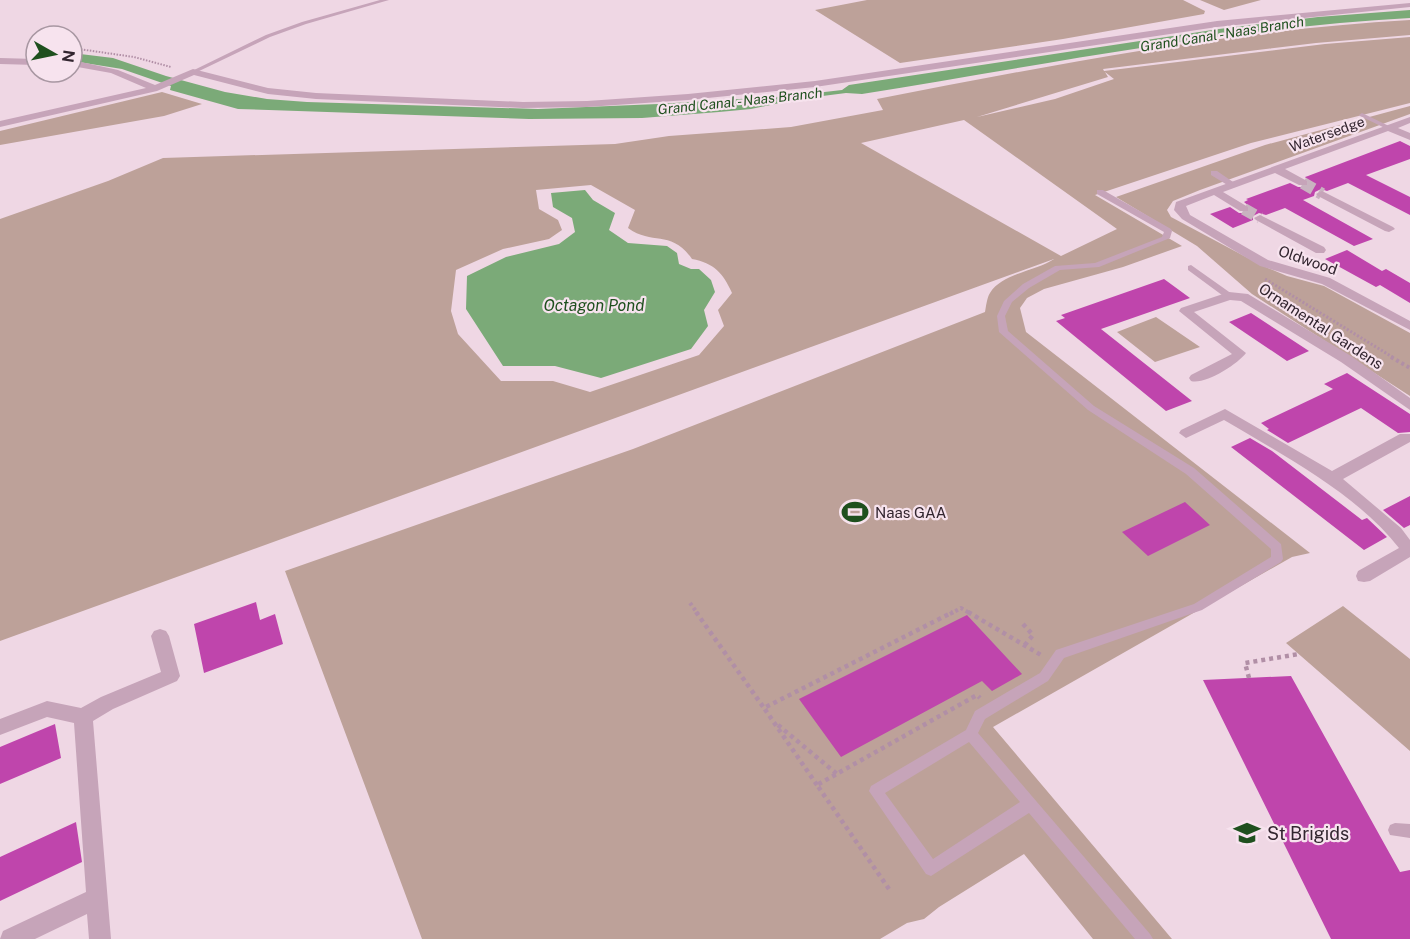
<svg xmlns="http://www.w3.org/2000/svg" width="1410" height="939" viewBox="0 0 1410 939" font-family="'Public Sans',sans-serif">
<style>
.green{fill:#bda199;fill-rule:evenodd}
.water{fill:#7baa78}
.building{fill:#bf45ac}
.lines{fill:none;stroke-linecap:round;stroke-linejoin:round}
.street-tunnel{stroke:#c9b3c0;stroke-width:12;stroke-dasharray:12 6;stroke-linecap:butt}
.path-far3{stroke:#b18fa6;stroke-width:2;stroke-dasharray:1.5 1.5;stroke-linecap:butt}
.path-far2{stroke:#b18fa6;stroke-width:3;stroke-dasharray:2 2;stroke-linecap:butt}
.path-far1{stroke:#b18fa6;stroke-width:4;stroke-dasharray:3 3;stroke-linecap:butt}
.path{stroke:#b18fa6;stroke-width:4.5;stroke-dasharray:4 4;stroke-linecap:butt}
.lane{fill:#c6a4b9;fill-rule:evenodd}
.street{fill:#c6a4b9;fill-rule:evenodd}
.labels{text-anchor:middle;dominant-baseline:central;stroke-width:4.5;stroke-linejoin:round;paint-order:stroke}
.far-water-label{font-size:14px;font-style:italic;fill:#1f501e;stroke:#f7e3ee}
.far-street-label{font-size:14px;fill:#32252f;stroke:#f7e3ee}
.street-label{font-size:15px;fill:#32252f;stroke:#f7e3ee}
.poi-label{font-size:15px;fill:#32252f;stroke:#f7e3ee;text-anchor:start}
.water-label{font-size:16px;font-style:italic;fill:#1f501e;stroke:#f7e3ee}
.near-poi-label{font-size:18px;fill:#32252f;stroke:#f7e3ee;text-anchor:start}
</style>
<rect width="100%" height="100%" fill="#efd7e4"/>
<!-- green -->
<path class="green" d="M 867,0 L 1183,0 L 1205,11 L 1204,14 L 1063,39 L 900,63 L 815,10 Z
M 1200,0 L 1261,0 L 1224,10 Z
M 1410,20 L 1410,35 L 1316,43 L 1103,69 L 1104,71 L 1325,44 L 1410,37 L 1410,103 L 1251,143 L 1095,195 L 1182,246 L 1123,267 L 1044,289 L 1027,298 L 1020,308 L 1026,332 L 1310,553 L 1292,557 L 993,727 L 1172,939 L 1093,939 L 1024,854 L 939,907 L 924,919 L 907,923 L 880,939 L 422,939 L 285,571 L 633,449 L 985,312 C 986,307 987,297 990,293 C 1002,273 1037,271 1054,259 L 0,641 L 0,219 L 108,181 L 163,158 L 615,144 L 669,136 L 791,127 L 883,110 L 877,99 C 1053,65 1231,30 1410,20 ZM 1105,72 L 1114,79 L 1055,99 L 977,117 L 1108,77 ZM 964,120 L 1117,229 L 1061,256 L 861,143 ZM 591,185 L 635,210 L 628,228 C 653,246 671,229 692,259 C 714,263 723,273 732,293 L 718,310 L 724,326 L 699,355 L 590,392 L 553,381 L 501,381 L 458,334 L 451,311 L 456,270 L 503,249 L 549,239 L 562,230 L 558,220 L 539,209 L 536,190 Z
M 162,92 L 202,104 L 164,116 L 0,145 L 0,131 Z
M 1410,106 L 1410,114 L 1200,190 L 1173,201 L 1167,210 L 1171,217 L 1261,265 L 1287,276 L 1324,286 L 1410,333 L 1410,396 L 1252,294 L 1197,246 L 1116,197 L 1265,145 Z
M 1156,317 L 1200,347 L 1155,362 L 1117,332 Z
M 1343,606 L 1410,659 L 1410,751 L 1286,643 Z"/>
<!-- water -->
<path class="water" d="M 1410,10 L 1410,18 C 1226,28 1043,65 862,94 L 846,93 L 799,99 L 751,109 L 719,112 L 642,118 L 529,119 L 238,109 L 170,90 L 171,86 L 122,69 L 72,61 L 72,53 L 113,58 L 166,76 L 225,92 L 267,99 L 307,102 L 538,109 L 658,104 L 790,96 L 842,90 L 849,85 L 1219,29 L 1318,17 Z
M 585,190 L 593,200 L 615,213 L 609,230 L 628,243 L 667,246 L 677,253 L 679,264 L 691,269 L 699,269 L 711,280 L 715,292 L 704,310 L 708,326 L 691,349 L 601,378 L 555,366 L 503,366 L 466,309 L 467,276 L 506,257 L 559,244 L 575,232 L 572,218 L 553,207 L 551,193 Z"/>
<!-- building -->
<path class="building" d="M 1400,141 L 1410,146 L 1410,159 L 1366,175 L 1410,197 L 1410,215 L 1348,183 L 1327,191 L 1321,189 L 1315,192 L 1314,196 L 1303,200 L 1373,239 L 1354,246 L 1285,208 L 1266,215 L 1259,213 L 1253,216 L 1253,220 L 1233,228 L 1210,214 L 1230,207 L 1239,213 L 1248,213 L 1250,207 L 1244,202 L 1248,200 L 1246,199 L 1290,183 L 1298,187 L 1307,187 L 1309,181 L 1305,177 L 1308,176 Z
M 1347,250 L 1382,271 L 1386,269 L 1410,283 L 1410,303 L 1380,285 L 1376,287 L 1325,259 Z
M 1164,279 L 1190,298 L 1101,329 L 1192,401 L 1166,411 L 1056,321 L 1065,318 L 1061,315 Z
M 1251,313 L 1309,351 L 1287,361 L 1229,322 Z
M 1347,373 L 1410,414 L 1410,432 L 1398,433 L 1361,408 L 1288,443 L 1267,430 L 1269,429 L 1261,423 L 1333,389 L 1324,384 Z
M 1250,438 L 1272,451 L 1362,520 L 1367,518 L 1387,537 L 1364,550 L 1231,447 Z
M 1410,496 L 1410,525 L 1404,528 L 1383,510 Z
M 1185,502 L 1210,525 L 1148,556 L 1122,532 Z
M 256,602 L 260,620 L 275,614 L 283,644 L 204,673 L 194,624 Z
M 967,615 L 1022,674 L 992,691 L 982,681 L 841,757 L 799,699 Z
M 1291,676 L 1400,872 L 1410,870 L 1410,939 L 1331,939 L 1203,680 Z
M 55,724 L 61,758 L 0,784 L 0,747 Z
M 76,822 L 82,862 L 0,901 L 0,857 Z"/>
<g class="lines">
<!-- street-tunnel -->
<path class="street-tunnel" d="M 1303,183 L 1322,194
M 1244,209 L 1260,218"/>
<!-- path-far3 -->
<path class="path-far3" d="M 72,48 L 134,57 L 171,67"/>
<!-- path-far2 -->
<path class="path-far2" d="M 1265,279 L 1394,358"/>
<!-- path-far1 -->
<path class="path-far1" d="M 1391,357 L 1410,368
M 690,603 L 698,614
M 950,614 L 961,608 L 971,614"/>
<!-- path -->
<path class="path" d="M 696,612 L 764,708
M 968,612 L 1041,655
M 1023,624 L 1033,635 L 1024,646
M 1249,678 L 1245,663 L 1299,654
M 778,725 L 837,774
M 817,785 L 764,708 L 953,612
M 889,889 L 817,785 L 977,695 L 980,698"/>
<!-- lane -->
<path class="lane" d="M 380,0 L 389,0 L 306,24 L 270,37 L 195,73 L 190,72 L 266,35 L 302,22 Z
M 1362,113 L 1391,127 L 1393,128 L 1387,129 L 1360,116 L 1359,115 Z
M 1211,171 L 1217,171 L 1236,184 L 1229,186 L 1211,175 Z
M 1097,190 L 1103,190 L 1171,229 L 1172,231 L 1170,238 L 1099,267 L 1060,270 L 1029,288 L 1012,302 L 1005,316 L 1008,331 L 1094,406 L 1194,468 L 1281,544 L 1283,559 L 1281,562 L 1202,610 L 1064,658 L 1048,681 L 985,719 L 978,733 L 1150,934 L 1153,939 L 1135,939 L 1029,813 L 931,876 L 926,874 L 869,791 L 871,786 L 966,730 L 975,711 L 1040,673 L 1056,650 L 1194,604 L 1271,557 L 1271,549 L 1186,474 L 1088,410 L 999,332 L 997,316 L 1004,301 L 1023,284 L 1055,266 L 1095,263 L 1162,237 L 1164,232 L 1097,194 ZM 969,742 L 1020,802 L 933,859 L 885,793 Z
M 1191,265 L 1232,294 L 1232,298 L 1226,298 L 1188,270 L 1188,266 Z
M 1395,823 L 1410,824 L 1410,838 L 1390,835 L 1388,830 L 1390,825 Z"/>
<!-- street -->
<path class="street" d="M 1410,3 L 1410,7 L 1217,27 L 815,87 L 688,100 L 587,107 L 523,108 L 316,99 L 268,94 L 194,75 L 157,91 L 0,127 L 0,121 L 146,88 L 111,73 L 72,66 L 72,60 L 118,70 L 155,85 L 193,69 L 268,88 L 316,93 L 523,102 L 587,101 L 688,94 L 815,81 L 1217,21 Z
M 0,58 L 36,59 L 36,65 L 0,64 Z
M 1410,117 L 1410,123 L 1398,128 L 1410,133 L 1410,140 L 1388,131 L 1285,169 L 1307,181 L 1307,185 L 1299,185 L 1275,173 L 1223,192 L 1248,207 L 1248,211 L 1240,211 L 1214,195 L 1186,206 L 1190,215 L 1268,260 L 1330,278 L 1410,321 L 1410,330 L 1322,284 L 1260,266 L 1182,219 L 1174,210 L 1176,202 Z
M 1322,191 L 1393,227 L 1395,229 L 1389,232 L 1385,231 L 1318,196 L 1316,194 Z
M 1260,215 L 1324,247 L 1326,250 L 1324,253 L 1316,253 L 1256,220 L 1254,218 Z
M 1229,292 L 1248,294 L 1351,356 L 1410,398 L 1410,410 L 1341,362 L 1241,301 L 1230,300 L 1194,312 L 1246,353 C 1238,364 1205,385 1191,381 L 1189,378 L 1191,375 L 1232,354 L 1179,311 L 1181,308 Z
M 1225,409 L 1332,471 L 1400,434 L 1410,434 L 1410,442 L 1343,479 L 1401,528 L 1410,540 L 1410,557 L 1370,581 L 1364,582 L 1358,581 L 1356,576 L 1358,571 L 1399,548 C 1357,494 1283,455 1224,420 L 1186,438 L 1179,433 L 1181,430 Z
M 160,629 L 166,631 L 169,636 L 180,676 L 177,681 L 113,709 L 93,721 L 111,939 L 89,939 L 87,914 L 35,939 L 0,939 L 3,931 L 86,892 L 74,723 L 47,717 L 0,735 L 0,719 L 47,701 L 81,708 L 101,697 L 161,672 L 151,636 L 154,631 Z"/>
</g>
<!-- icons -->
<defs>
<g id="stadium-bare" transform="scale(2.07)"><path d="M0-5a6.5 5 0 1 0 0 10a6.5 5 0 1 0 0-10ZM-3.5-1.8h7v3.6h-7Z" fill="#1f501e" stroke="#f7e3ee" stroke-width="2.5" paint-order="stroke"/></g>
<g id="school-bare" transform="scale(2.07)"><path d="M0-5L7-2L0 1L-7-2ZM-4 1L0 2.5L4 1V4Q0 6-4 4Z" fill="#1f501e" stroke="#f7e3ee" stroke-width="2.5" paint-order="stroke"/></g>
</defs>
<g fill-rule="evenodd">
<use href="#stadium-bare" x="855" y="512"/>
<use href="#school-bare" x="1247" y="833"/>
</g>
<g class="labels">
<!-- far-water labels -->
<g class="far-water-label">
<text transform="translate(1222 34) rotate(-9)">Grand Canal - Naas Branch</text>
<text transform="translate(740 101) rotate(-6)">Grand Canal - Naas Branch</text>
</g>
<!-- far-street labels -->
<g class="far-street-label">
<text transform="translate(1327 134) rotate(-20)">Watersedge</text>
</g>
<!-- street labels -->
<g class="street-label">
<text transform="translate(1308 260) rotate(19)">Oldwood</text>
<text transform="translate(1321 326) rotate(33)">Ornamental Gardens</text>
</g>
<!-- poi labels -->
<g class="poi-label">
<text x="875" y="512">Naas GAA</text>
</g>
<!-- water labels -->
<g class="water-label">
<text x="594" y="305">Octagon Pond</text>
</g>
<!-- near-poi labels -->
<g class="near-poi-label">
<text x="1267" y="833">St Brigids</text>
</g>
</g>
<!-- north arrow -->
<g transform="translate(54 54) rotate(99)"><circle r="28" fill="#f7e3ee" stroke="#a897a2" stroke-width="1.5"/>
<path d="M0-4.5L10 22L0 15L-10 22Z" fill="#1f501e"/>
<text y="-9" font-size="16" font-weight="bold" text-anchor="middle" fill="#32252f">N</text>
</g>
</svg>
